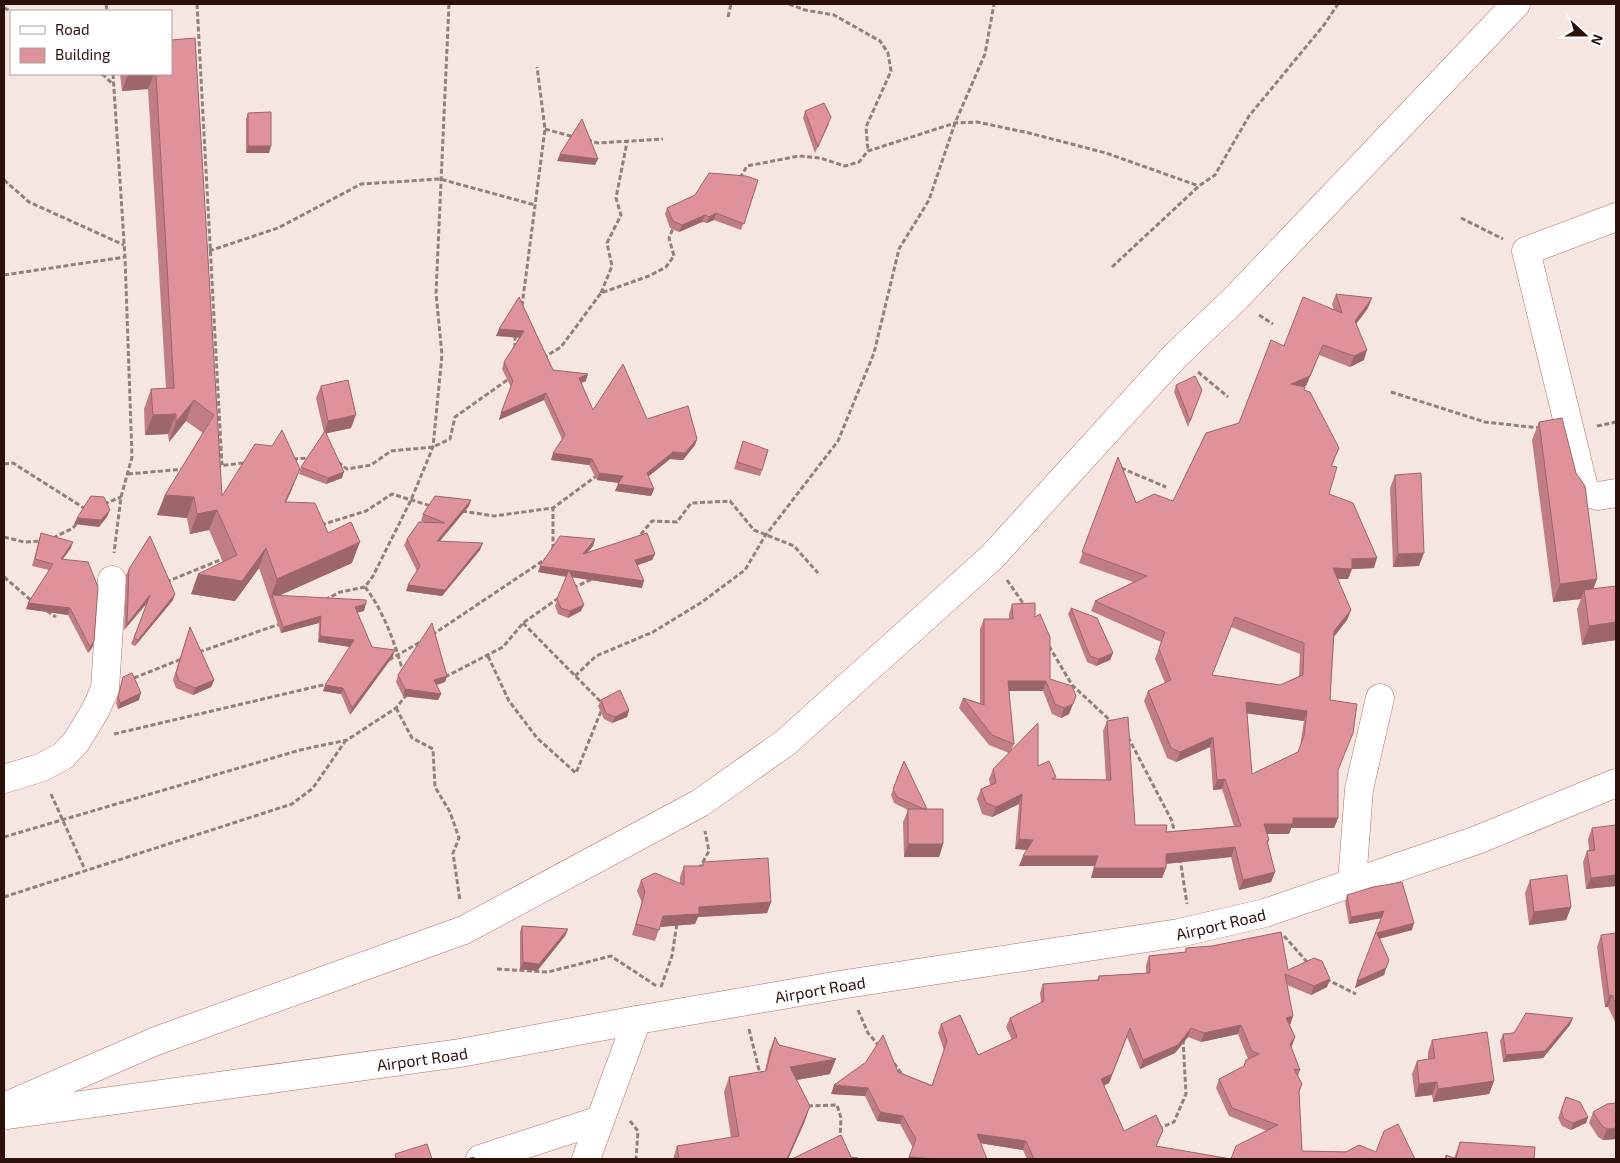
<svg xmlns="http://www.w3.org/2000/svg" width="1620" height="1163" viewBox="0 0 1620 1163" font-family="'Exo 2',sans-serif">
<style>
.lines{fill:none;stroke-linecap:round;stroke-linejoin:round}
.minor-casing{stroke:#b66f60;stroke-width:29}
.path{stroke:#947f7a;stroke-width:3;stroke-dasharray:5 2.5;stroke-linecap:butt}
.minor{stroke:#fff;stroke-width:28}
.wall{fill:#c07e84;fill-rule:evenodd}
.shaded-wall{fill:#9c666b}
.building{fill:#df9299;stroke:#9c666b;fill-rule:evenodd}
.labels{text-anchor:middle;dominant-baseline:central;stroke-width:4;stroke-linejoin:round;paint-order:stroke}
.street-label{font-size:16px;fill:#2c110b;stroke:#fff}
</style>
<rect width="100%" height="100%" fill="#f6e6e2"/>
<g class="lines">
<!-- minor casing -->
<g class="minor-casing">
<g id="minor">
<path d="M 1616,217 L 1526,251 L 1584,488 L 1587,493 L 1598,496 L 1616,493"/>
<path d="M 4,779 L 40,768 L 63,756 L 76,742 L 95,711 L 105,689 L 112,580"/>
<path d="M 1352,882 L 1359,789 L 1380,698"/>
<path d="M 4,1107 L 156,1041 L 464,930 L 700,803 L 785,743 L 992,557 L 1175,356 L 1235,299 L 1516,4"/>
<path id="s1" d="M 8,1115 L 460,1053 L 637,1020 L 846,984 L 1179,933 L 1265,913 L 1477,840 L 1616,783"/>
<path d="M 480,1159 L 600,1120"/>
<path d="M 586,1159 L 637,1020"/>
</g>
</g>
<!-- path -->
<path class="path" d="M 106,4 L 107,11
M 197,4 L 222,465
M 789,4 L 805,10 L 834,15 L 880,41 L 888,53 L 891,71 L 866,127 L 868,151
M 4,8 L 11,11
M 728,17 L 731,4
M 102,74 L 114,85
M 113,74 L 125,257 L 132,457 L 121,497 L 114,553
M 545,129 L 574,137
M 587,140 L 598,143 L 663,139
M 740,178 L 747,166 L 799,156 L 820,158 L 845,166 L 859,162 L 868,151 L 955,123 L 977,122 L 1029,133 L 1106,153 L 1199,186
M 4,180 L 29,202 L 124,245
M 1461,218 L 1503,239
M 209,251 L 278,228 L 361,184 L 440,179 L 535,205
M 1112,267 L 1199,186 L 1215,175 L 1249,116 L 1324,25 L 1338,4
M 4,275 L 125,257
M 601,293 L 612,266 L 607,243 L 621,215 L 616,198 L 627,142
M 522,306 L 545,129 L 537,67
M 1259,315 L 1273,324
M 515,348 L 515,334
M 543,358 L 561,347 L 601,293 L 649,276 L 666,267 L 674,256 L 669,238 L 674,226
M 1198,372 L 1228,397
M 1391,392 L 1485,422 L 1540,428
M 1597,426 L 1616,422
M 293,459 L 309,458
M 338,462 L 347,469 L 371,465 L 391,451 L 433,447 L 450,439 L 455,417 L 510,378
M 4,464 L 13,463 L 87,510
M 216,466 L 244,463
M 1121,468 L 1166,487
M 128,474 L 185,469
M 104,504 L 121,497
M 462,511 L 494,516 L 553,508 L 599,474
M 321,525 L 366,511 L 392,494 L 431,506
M 4,537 L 24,542 L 43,541
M 53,538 L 73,528 L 79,521
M 636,540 L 652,521 L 677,522 L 691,503 L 730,501 L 754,530 L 794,546 L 818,573
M 553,549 L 553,508
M 4,577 L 32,601
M 1007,580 L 1025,606
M 166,582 L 225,558
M 365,587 C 383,610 395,643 403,672
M 573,588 L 592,579
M 325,600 L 340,592 L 365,587 L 373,576 L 411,500 L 433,447 L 442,355 L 436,293 L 449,4
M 47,611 L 56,617
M 523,623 L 603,704
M 432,635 L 547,558
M 1049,646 L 1072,685 L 1113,723
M 199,652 L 280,624
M 488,656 L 509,701 L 537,738 L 576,773 L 602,709
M 389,660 L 422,641
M 575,676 L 596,656 L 653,632 L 702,602 L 745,570 L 765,536 L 838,441 L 874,353 L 899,249 L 929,200 L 955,123 L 985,54 L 994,4
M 445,677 L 503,647 L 523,623 L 560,597
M 134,678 L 184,658
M 396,708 L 412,738 L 433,749 L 435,787 L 450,812 L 459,838 L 453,853 L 460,901
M 114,734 L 327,684
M 1128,737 L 1172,821 L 1175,835
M 51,794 L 86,872
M 4,837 L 300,750 L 347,740 L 396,708 L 408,693
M 1180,858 L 1187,904
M 699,869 L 709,851 L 705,831
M 4,897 L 292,804 L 313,788 L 346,740
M 1284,936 L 1308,963
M 497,969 L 548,972 L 611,956 L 658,987
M 1326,979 L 1356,994
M 661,987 L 672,956 L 677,923
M 858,1010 L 868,1033 L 880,1047
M 749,1029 L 760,1074
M 894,1063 L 903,1076
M 808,1106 L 837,1105 L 841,1118 L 840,1139
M 630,1121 L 638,1131 L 636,1159
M 1158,1129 L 1174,1122 L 1186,1094 L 1183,1039"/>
<!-- minor -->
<use href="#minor" class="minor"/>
</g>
<!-- wall -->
<path class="wall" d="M 195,38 L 222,496 L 292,489 L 286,502 L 328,533 L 352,563 L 280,595 L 364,611 L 357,612 L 372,647 L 393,656 L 350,715 L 341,694 L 323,691 L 350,647 L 318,642 L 319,623 L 281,633 L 270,601 L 271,599 L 270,600 L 259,568 L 235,601 L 191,594 L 223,562 L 209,530 L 190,534 L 187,518 L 157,515 L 165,495 L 203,433 L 186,421 L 169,442 L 168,434 L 145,435 L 144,409 L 151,389 L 166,388 L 148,89 L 122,91 L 120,74 L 171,74 Z
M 805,111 L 829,124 L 815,153 L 803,118 Z
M 248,113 L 269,153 L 246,153 L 246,119 Z
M 758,180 L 741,230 L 714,220 L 707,223 L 702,222 L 679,232 L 670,228 L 665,214 L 667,208 Z
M 1336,294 L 1368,308 L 1356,324 L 1364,360 L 1350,367 L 1319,355 L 1306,386 L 1304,387 L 1304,390 L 1335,458 L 1332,466 L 1329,494 L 1374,568 L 1352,569 L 1348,579 L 1337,579 L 1351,610 L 1347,620 L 1334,637 L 1330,700 L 1338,771 L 1338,818 L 1334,828 L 1291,828 L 1289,834 L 1267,834 L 1269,840 L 1268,844 L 1275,872 L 1271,882 L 1239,890 L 1231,857 L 1166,864 L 1166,868 L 1162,878 L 1091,878 L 1094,866 L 1019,866 L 1027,850 L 1015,849 L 1019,804 L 992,817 L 982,814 L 977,799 L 981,789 L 990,785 L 989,779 L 993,769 L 1009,753 L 989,745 L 959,708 L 963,698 L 980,703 L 980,629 L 984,619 L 1009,619 L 1009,614 L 1012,604 L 1035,617 L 1050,679 L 1076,696 L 1069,714 L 1061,718 L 1052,714 L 1043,691 L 1009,691 L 1014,744 L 1011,751 L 1038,766 L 1055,779 L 1106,780 L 1103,731 L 1107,721 L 1135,825 L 1166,832 L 1234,826 L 1222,789 L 1213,790 L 1210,747 L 1176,762 L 1167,758 L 1144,701 L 1148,691 L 1165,683 L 1155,659 L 1161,642 L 1091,611 L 1095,601 L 1133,582 L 1079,563 L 1118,457 L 1136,503 L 1173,501 L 1239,423 L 1284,346 L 1334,310 L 1332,304 ZM 1231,627 L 1300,654 L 1299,676 L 1280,685 L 1212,675 ZM 1247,713 L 1304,721 L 1300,746 L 1298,752 L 1252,774 Z
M 519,297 L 553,370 L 586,381 L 581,383 L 593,410 L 647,419 L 697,439 L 695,445 L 683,460 L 670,459 L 648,477 L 654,489 L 651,496 L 615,491 L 619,483 L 597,480 L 589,465 L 551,460 L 562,439 L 544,400 L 499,420 L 511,387 L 502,369 L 504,362 L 520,337 L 496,336 Z
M 1176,385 L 1202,390 L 1188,427 L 1174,392 Z
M 321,386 L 351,428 L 326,433 L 342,478 L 326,484 L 299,474 L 301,467 L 324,433 L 316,398 Z
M 1539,422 L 1597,579 L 1593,589 L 1616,586 L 1616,640 L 1582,645 L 1577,609 L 1581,599 L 1553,602 L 1532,440 Z
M 743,441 L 762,470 L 760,476 L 734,469 Z
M 1395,475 L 1419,566 L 1393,567 L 1390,488 Z
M 469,506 L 440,541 L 480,550 L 442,596 L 406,591 L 417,571 L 404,545 L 407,539 L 424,522 L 421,521 L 423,514 Z
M 41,533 L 71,548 L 63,559 L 94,641 L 92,648 L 88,653 L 68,615 L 26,609 L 49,570 L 32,566 Z
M 595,539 L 593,546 L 587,553 L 655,554 L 652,560 L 637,565 L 642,588 L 572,577 L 581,611 L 568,618 L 558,614 L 555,606 L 566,577 L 538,572 Z
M 129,569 L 173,600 L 135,646 L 131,644 L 148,602 L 124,630 L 126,575 Z
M 1071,608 L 1113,653 L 1110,660 L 1096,666 L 1087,662 L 1068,614 Z
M 190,627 L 214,680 L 211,687 L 193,695 L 176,688 L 173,680 Z
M 398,675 L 447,676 L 445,682 L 436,685 L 441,694 L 438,700 L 403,696 L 396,682 Z
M 123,677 L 139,700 L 118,709 L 116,703 Z
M 601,700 L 629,710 L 627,717 L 612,723 L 604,719 L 598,706 Z
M 904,761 L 943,844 L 939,857 L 904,857 L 903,822 L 908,810 L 894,803 L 891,795 Z
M 1616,825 L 1616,886 L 1586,889 L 1583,862 L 1587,851 L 1589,850 L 1588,839 L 1592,828 Z
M 703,862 L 771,902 L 767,913 L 698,917 L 695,924 L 660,927 L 655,941 L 632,935 L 642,903 L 637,891 L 641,880 L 680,883 L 680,877 L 684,866 L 702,866 Z
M 1530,880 L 1571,907 L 1566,920 L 1529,925 L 1525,893 Z
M 1347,895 L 1412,930 L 1379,939 L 1389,960 L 1384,975 L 1355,988 L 1382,918 L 1349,924 L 1345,902 Z
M 522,926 L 568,929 L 565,936 L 537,971 L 520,969 L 520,932 Z
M 1616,933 L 1616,1024 L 1608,1007 L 1605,1007 L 1597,947 L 1601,935 Z
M 1186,948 L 1330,979 L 1327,987 L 1311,995 L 1287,985 L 1293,1016 L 1290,1025 L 1295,1037 L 1291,1047 L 1300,1070 L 1298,1076 L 1302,1084 L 1299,1092 L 1302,1151 L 1376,1152 L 1415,1159 L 1027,1159 L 1023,1150 L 980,1143 L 987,1159 L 908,1159 L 913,1148 L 900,1124 L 877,1121 L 865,1096 L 831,1094 L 898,1072 L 932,1085 L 944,1050 L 938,1033 L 941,1024 L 978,1055 L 1012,1040 L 1006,1027 L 1010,1018 L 1041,1003 L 1040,993 L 1043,984 L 1097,980 L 1099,976 L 1146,973 L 1146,965 L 1149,956 L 1185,952 ZM 1238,1034 L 1248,1059 L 1244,1066 L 1219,1079 L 1216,1088 L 1229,1116 L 1267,1131 L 1231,1159 L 1156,1147 L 1124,1131 L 1104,1086 L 1109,1083 L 1127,1037 L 1140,1069 L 1175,1053 L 1188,1037 L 1201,1042 Z
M 1570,1025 L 1543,1058 L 1503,1062 L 1500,1041 L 1503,1034 Z
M 775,1037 L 779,1045 L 830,1074 L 797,1080 L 805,1121 L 788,1159 L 673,1159 L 677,1146 L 731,1138 L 724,1092 L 729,1077 L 765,1071 L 769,1052 Z
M 1432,1040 L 1494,1081 L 1489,1094 L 1433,1102 L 1432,1095 L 1415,1097 L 1412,1074 L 1417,1061 L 1428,1059 L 1428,1052 Z
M 1566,1097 L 1588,1117 L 1586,1123 L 1571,1130 L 1562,1126 L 1558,1118 Z
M 1593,1112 L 1616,1139 L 1603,1140 L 1598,1137 L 1589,1123 Z
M 1460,1142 L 1534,1159 L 1444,1159 L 1446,1155 L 1454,1158 Z"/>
<!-- shaded-wall -->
<path class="shaded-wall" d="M 128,74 L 154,74 L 148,89 L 122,91 Z
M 248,146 L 271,146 L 269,153 L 246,153 Z
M 560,154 L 598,159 L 595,165 L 557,161 Z
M 716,213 L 714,220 L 707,223 L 709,217 Z
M 705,215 L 702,222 L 679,232 L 682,225 Z
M 1372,298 L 1368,308 L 1351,331 L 1355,321 Z
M 499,329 L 524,331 L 522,338 L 496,336 Z
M 1323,345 L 1306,386 L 1287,395 L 1291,384 Z
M 1367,350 L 1364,360 L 1350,367 L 1354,356 Z
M 588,374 L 586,381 L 576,385 L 579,378 Z
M 546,393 L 544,400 L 499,420 L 501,413 Z
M 194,400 L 186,421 L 169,442 L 176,422 Z
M 176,414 L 168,434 L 145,435 L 153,415 Z
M 356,415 L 351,428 L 324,434 L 328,421 Z
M 697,439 L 695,445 L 683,460 L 670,459 L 644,480 L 647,473 L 673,452 Z
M 553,453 L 592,459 L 589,465 L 551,460 Z
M 300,469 L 292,489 L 277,522 L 285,502 Z
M 344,472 L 342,478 L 326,484 L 328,478 Z
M 599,473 L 623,476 L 620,483 L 597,480 Z
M 618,484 L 654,489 L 651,496 L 615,491 Z
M 165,495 L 194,497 L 187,518 L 157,515 Z
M 471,500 L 469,506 L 435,547 L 437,541 Z
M 110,510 L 107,517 L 99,527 L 74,524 L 77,518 Z
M 217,510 L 209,530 L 190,534 L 197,514 Z
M 595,539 L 593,546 L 580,561 L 583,554 Z
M 73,542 L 71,548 L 58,565 L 61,559 Z
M 360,542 L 352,563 L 274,598 L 272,595 L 271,599 L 270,600 L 277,579 Z
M 483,543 L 480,550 L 442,596 L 406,591 L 408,585 Z
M 266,548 L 259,568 L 235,601 L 191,594 L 198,574 Z
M 1424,553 L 1419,566 L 1393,567 L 1398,554 Z
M 655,554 L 652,560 L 633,567 L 635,560 Z
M 1377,558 L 1374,568 L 1352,569 L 1348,579 L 1329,579 L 1333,568 L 1352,559 Z
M 540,566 L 644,581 L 642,588 L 538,572 Z
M 1597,579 L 1590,598 L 1584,590 L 1581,599 L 1553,602 L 1560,584 Z
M 175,594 L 173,600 L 135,646 L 138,640 Z
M 150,595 L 148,602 L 124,630 L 127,624 Z
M 28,603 L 70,608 L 68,615 L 26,609 Z
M 366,604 L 364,611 L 352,614 L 355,607 Z
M 584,605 L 581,611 L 568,618 L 570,611 Z
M 1351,610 L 1347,620 L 1330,641 L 1334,631 Z
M 321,616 L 319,623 L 281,633 L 283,627 Z
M 1616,622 L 1616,640 L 1582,645 L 1589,626 Z
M 320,636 L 354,640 L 351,647 L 318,642 Z
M 94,641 L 92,648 L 88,653 L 90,647 Z
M 395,650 L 393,656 L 350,715 L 352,708 Z
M 1113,653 L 1110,660 L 1096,666 L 1099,659 Z
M 447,676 L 445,682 L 431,687 L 434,680 Z
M 214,680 L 211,687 L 193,695 L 195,688 Z
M 1008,681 L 1046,681 L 1043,691 L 1005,691 Z
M 325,685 L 343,688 L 341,694 L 323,691 Z
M 405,689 L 441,694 L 438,700 L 403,696 Z
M 141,693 L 139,700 L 118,709 L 120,703 Z
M 1246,702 L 1307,711 L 1304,721 L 1243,713 Z
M 1073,704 L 1069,714 L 1061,718 L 1064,708 Z
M 629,710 L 627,717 L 612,723 L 615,717 Z
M 1213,737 L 1210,747 L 1176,762 L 1180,752 Z
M 1225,779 L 1222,789 L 1213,790 L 1217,780 Z
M 1022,794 L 1019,804 L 992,817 L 996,807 Z
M 1293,818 L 1338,818 L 1334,828 L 1291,828 L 1289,834 L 1260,834 L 1264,824 Z
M 1019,839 L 1033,840 L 1030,850 L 1015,849 Z
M 908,844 L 943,844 L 939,857 L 904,857 Z
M 1235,847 L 1231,857 L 1163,864 L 1166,854 Z
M 1023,856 L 1098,856 L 1094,866 L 1019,866 Z
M 1094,868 L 1166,868 L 1162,878 L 1091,878 Z
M 1275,872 L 1271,882 L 1239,890 L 1243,880 Z
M 1616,875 L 1616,886 L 1586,889 L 1591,878 Z
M 771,902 L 767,913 L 698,917 L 695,924 L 659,927 L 663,916 L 699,907 Z
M 1571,907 L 1566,920 L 1529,925 L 1534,912 Z
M 1384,911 L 1382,918 L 1349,924 L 1351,917 Z
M 1414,923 L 1412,930 L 1374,940 L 1377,933 Z
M 568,929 L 565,936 L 537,971 L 520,969 L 523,962 Z
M 1386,968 L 1384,975 L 1355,988 L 1357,981 Z
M 1330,979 L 1327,987 L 1311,995 L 1314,986 Z
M 1612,995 L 1608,1007 L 1605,1007 L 1609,996 Z
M 1293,1016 L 1290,1025 L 1286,1018 Z
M 1573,1018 L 1570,1025 L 1543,1058 L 1503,1062 L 1506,1055 Z
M 1241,1025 L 1238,1034 L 1201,1042 L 1204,1033 Z
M 1130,1028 L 1109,1083 L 1098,1088 L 1101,1079 Z
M 1191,1028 L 1188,1037 L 1175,1053 L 1140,1069 L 1143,1060 Z
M 1295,1037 L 1292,1046 L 1287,1052 L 1290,1044 Z
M 836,1059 L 830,1074 L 785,1082 L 790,1067 Z
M 1494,1081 L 1489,1094 L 1433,1102 L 1438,1089 Z
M 1437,1082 L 1432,1095 L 1415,1097 L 1419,1084 Z
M 834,1085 L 868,1088 L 865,1096 L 831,1094 Z
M 810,1106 L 805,1121 L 788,1159 L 787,1159 Z
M 880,1112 L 903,1116 L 900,1124 L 877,1121 Z
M 1588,1117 L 1586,1123 L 1571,1130 L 1573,1123 Z
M 1616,1128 L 1616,1139 L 1603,1140 L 1607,1129 Z
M 977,1134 L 1026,1141 L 1023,1150 L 973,1142 Z
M 909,1157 L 937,1159 L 908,1159 Z"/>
<!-- building -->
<path class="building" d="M 195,38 L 222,496 L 255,444 L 272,446 L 282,430 L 300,469 L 285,502 L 315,503 L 328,533 L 351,522 L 360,542 L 277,579 L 266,548 L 242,581 L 198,574 L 237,555 L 217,510 L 197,514 L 194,497 L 165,495 L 214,415 L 194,400 L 176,422 L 176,414 L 153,415 L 151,389 L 174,388 L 156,74 L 171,74 L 171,40 Z
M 824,103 L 831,117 L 818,147 L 805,111 Z
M 271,112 L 271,146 L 248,146 L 248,113 Z
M 582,119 L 598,159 L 560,154 Z
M 709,173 L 746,176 L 758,180 L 744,224 L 716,213 L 709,217 L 705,215 L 682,225 L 673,221 L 667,208 L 695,195 Z
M 1336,294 L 1372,298 L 1355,321 L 1367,350 L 1354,356 L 1323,345 L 1310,376 L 1291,384 L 1305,387 L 1304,390 L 1310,392 L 1339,448 L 1331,466 L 1337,467 L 1329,494 L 1353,503 L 1377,558 L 1352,559 L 1352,569 L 1333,568 L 1351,610 L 1334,631 L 1330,700 L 1357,704 L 1353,733 L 1338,770 L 1338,818 L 1293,818 L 1293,824 L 1264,824 L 1269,840 L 1267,841 L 1275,872 L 1243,880 L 1235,847 L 1166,854 L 1166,868 L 1094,868 L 1098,856 L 1023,856 L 1033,840 L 1019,839 L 1022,794 L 996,807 L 986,803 L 981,789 L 996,783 L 993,769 L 1038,723 L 1038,766 L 1049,761 L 1056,777 L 1052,779 L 1111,780 L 1107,721 L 1128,717 L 1135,825 L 1167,825 L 1166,832 L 1241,826 L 1225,779 L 1217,780 L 1213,737 L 1180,752 L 1171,748 L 1148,691 L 1171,680 L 1159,649 L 1165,632 L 1095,601 L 1147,576 L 1082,552 L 1118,457 L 1136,503 L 1154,494 L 1173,501 L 1206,433 L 1239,423 L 1271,340 L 1284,346 L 1303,297 L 1342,313 ZM 1235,617 L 1304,643 L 1303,675 L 1280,685 L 1212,675 ZM 1246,702 L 1307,711 L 1304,736 L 1298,752 L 1252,774 Z
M 519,297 L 553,370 L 588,374 L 579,378 L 593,410 L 623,364 L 647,419 L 688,406 L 697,439 L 685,453 L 673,452 L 647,473 L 654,489 L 618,484 L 623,476 L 599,473 L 592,459 L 553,453 L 565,435 L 546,393 L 501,413 L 513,381 L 504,362 L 524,331 L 499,329 Z
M 1195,376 L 1202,390 L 1190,421 L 1176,385 Z
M 348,380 L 356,415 L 328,421 L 321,386 Z
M 1562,418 L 1576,473 L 1585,486 L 1597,579 L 1560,584 L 1539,422 Z
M 325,431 L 344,472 L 328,478 L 301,467 Z
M 743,441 L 768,450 L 762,470 L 737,462 Z
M 1421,473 L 1424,553 L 1398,554 L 1395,475 Z
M 91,496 L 104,497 L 110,510 L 101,520 L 77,518 Z
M 435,496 L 471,500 L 437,541 L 483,543 L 445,590 L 408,585 L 420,566 L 407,539 L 419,522 L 445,523 L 423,514 Z
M 41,533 L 73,542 L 61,559 L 88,562 L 98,587 L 94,641 L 90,647 L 70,608 L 28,603 L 53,564 L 35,559 Z
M 647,533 L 655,554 L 635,560 L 644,581 L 540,566 L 560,536 L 595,539 L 583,554 Z
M 150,536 L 175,594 L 138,640 L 134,638 L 150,595 L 127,624 L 129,569 Z
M 569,570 L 584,605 L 570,611 L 561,608 L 557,599 Z
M 1616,586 L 1616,622 L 1589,626 L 1584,590 Z
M 272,595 L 366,600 L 366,604 L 355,607 L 372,647 L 395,650 L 352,708 L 343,688 L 325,685 L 354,640 L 320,636 L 321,616 L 283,627 Z
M 1035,603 L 1035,617 L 1040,614 L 1050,637 L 1050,679 L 1072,686 L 1076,696 L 1073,704 L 1064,708 L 1055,704 L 1046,681 L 1008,681 L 1014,744 L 992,735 L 963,698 L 984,705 L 984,619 L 1013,619 L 1012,604 Z
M 1071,608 L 1097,618 L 1113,653 L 1099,659 L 1090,656 Z
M 432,623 L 447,676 L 434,680 L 441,694 L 405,689 L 398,675 Z
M 190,627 L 214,680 L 195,688 L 179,681 L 176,673 Z
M 132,673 L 141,693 L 120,703 L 118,697 L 123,677 Z
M 620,690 L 629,710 L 615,717 L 606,713 L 601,700 Z
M 904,761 L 927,809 L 924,809 L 897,797 L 893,789 Z
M 908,809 L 943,809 L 943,844 L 908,844 Z
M 1616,825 L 1616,875 L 1591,878 L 1587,851 L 1595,850 L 1592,828 Z
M 768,858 L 771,902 L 699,907 L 699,914 L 663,916 L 659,930 L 636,924 L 645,892 L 641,880 L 655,873 L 684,885 L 684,866 L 703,866 L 703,862 Z
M 1567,875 L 1571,907 L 1534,912 L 1530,880 Z
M 1402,882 L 1414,923 L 1377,933 L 1389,960 L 1386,968 L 1357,981 L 1384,911 L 1351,917 L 1347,895 L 1373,887 Z
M 522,926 L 568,929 L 539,964 L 523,962 Z
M 1281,932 L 1288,970 L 1314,958 L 1322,961 L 1330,979 L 1314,986 L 1285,974 L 1293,1016 L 1286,1018 L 1295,1037 L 1290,1044 L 1300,1070 L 1294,1069 L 1302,1084 L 1299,1091 L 1302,1151 L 1346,1152 L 1359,1145 L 1376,1152 L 1384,1131 L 1398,1124 L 1415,1159 L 1034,1159 L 1026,1141 L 977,1134 L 987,1159 L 937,1159 L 909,1157 L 916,1139 L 903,1116 L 880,1112 L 868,1088 L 834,1085 L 866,1062 L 883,1035 L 898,1072 L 932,1086 L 947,1041 L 941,1024 L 960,1015 L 978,1055 L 1017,1037 L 1010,1018 L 1044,1001 L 1043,984 L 1099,980 L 1099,976 L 1150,973 L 1149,956 L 1186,952 L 1186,948 L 1212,946 ZM 1241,1025 L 1252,1051 L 1259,1054 L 1246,1060 L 1244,1066 L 1219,1079 L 1232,1108 L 1278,1125 L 1236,1146 L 1231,1159 L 1156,1146 L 1163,1130 L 1156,1115 L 1124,1131 L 1101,1079 L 1112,1074 L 1130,1028 L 1143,1060 L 1178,1045 L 1191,1028 L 1204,1033 Z
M 1616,933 L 1616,1004 L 1612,995 L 1609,996 L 1601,935 Z
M 1526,1013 L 1573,1018 L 1545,1051 L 1506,1055 L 1503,1034 L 1514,1033 Z
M 1487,1032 L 1494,1081 L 1438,1089 L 1437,1082 L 1419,1084 L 1417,1061 L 1435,1058 L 1432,1040 Z
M 775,1037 L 779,1045 L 836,1059 L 790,1067 L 810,1106 L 787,1159 L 679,1159 L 677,1146 L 739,1136 L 729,1077 L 766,1071 Z
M 1566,1097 L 1580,1102 L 1588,1117 L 1573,1123 L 1564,1119 L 1561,1111 Z
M 1616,1103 L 1616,1128 L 1607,1129 L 1602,1126 L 1593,1112 L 1607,1104 Z
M 841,1135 L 851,1157 L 858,1158 L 858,1159 L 792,1159 Z
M 1460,1142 L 1535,1147 L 1534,1159 L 1446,1159 L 1446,1155 L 1456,1159 Z
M 427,1144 L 432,1159 L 396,1159 L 395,1154 Z
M 474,1157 L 475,1159 L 466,1159 Z"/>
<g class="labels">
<!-- street labels -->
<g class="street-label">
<text stroke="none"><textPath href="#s1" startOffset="1228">Airport Road</textPath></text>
<text stroke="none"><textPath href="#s1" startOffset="822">Airport Road</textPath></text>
<text stroke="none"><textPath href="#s1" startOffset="418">Airport Road</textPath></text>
</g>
</g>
<!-- border -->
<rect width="1620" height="1163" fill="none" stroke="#2c110b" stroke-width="10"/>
<!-- legend -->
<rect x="10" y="10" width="162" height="65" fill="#ffffff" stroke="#aba09d"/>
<rect x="20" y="26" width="25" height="8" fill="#ffffff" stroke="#aba09d"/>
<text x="55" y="35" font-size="15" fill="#2c110b">Road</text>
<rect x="20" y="48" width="25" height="15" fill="#df9299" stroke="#aba09d"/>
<text x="55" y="60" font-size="15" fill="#2c110b">Building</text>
<!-- north arrow -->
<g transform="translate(1585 35) rotate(111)" stroke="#ffffff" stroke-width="4" paint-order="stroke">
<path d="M0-4L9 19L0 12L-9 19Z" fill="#2c110b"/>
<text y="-8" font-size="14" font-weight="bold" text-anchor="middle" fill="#2c110b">N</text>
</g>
</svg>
